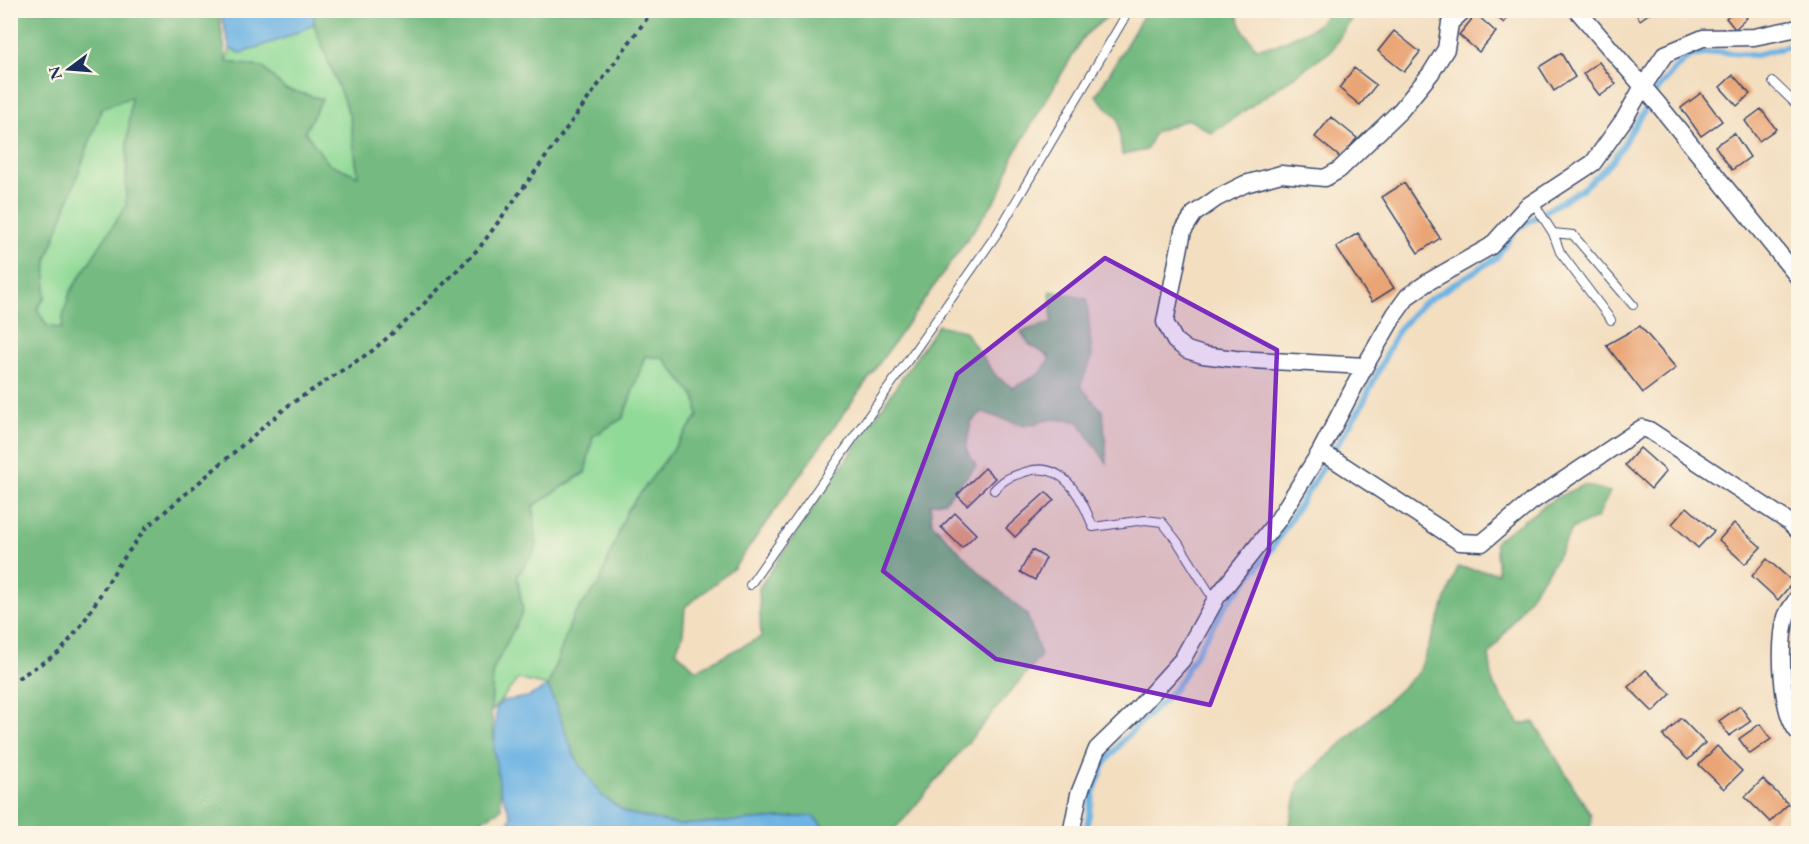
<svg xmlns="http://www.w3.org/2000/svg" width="1809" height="844" viewBox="0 0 1809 844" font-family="'EB Garamond',serif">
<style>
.green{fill:#90da97;stroke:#56847a;stroke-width:1.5}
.forest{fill:#74ba80;stroke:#48746f;stroke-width:1.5;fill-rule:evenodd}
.water{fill:#6db3e3;stroke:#4471a0;stroke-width:1.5}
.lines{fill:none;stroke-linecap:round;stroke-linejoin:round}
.stream{stroke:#6db3e3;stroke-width:6}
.building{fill:#eaa576}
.lane-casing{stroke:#3b496d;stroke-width:10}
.street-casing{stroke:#3b496d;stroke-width:19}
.path{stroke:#3b496d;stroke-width:4;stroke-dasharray:4.5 4.5;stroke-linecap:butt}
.lane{stroke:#fff;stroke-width:8}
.street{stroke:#fff;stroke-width:16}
.marked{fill:#7b2cbf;fill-opacity:0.2;stroke:#7b2cbf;stroke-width:4.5;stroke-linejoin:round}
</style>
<rect width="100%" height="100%" fill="#fcf5e5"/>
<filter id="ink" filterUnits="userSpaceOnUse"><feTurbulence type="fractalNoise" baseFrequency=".0167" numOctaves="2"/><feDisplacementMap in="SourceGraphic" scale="12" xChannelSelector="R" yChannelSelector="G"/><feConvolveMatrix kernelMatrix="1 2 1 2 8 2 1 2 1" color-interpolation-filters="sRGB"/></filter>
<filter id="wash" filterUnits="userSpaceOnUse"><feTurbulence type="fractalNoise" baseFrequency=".008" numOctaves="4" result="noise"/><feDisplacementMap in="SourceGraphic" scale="24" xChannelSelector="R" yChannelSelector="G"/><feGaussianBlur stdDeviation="1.35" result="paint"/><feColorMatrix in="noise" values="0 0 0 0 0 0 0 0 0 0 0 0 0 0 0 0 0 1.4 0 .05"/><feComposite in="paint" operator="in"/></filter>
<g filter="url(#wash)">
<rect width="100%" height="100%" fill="#f3dec0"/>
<!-- green -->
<path class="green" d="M 314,24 L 350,117 L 358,176 L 328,163 L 304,132 L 322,99 L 285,89 L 262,67 L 227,62 L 230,49 L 241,53 L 287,37 Z
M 132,96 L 127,146 L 126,206 L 70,292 L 64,313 L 62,329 L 47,326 L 37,309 L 45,297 L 47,259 L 102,108 Z
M 645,356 L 663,358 L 696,398 L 698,416 L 627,511 L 599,584 L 573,616 L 548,686 L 518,679 L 491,712 L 493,670 L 523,611 L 517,576 L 537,547 L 533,506 L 585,473 L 593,436 L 623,418 Z"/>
<!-- forest -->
<path class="forest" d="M 10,11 L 218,11 L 227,62 L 262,67 L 285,89 L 322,99 L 305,132 L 328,163 L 358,176 L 350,117 L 314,24 L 314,11 L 1114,11 L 1084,36 L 1014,154 L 1000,193 L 734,568 L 685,607 L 683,634 L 676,651 L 696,670 L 761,637 L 759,588 L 938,325 L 964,331 L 996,376 L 1013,388 L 1041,373 L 1050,357 L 1029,344 L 1021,332 L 1052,322 L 1050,291 L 1087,299 L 1092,358 L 1080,386 L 1103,412 L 1107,463 L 1078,421 L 1051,419 L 1025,426 L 982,412 L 971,422 L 966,449 L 976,466 L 945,501 L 930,504 L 932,523 L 982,575 L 1027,615 L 1041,655 L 904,819 L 890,833 L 829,833 L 813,816 L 679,825 L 627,813 L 601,795 L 575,757 L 548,686 L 573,616 L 599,584 L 627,511 L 698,416 L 696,398 L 663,358 L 645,356 L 623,418 L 593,436 L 585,472 L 533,506 L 537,547 L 517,576 L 523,611 L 493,670 L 491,712 L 500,788 L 501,809 L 459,834 L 11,833 ZM 131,97 L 127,146 L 126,206 L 70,292 L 64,313 L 62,329 L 47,326 L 37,309 L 45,297 L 47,259 L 102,108 Z
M 1146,11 L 1235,11 L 1244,31 L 1256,48 L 1276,45 L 1315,27 L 1330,11 L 1356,11 L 1331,51 L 1212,133 L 1188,119 L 1155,132 L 1146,150 L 1122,155 L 1118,119 L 1096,96 Z
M 1584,485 L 1610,492 L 1597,518 L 1573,528 L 1554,562 L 1489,655 L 1493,684 L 1520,724 L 1534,722 L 1591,815 L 1590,833 L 1294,834 L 1290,824 L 1299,783 L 1419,672 L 1458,567 L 1498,573 L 1495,541 L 1554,499 Z"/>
<!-- water -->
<path class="water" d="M 220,11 L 314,11 L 314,24 L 287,37 L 241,53 L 230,49 Z
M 548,686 L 575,757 L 601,795 L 627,813 L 679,825 L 813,816 L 829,833 L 504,833 L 511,816 L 500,789 L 494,750 L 496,708 L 503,701 L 528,697 Z"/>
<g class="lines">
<!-- stream -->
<path class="stream" d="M 1085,834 L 1094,790 L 1105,763 L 1124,739 L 1175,689 L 1224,607 L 1268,555 L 1362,405 L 1398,330 L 1422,304 L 1496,258 L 1516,229 L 1582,189 L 1597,176 L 1613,160 L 1659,88 L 1676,68 L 1689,56 L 1719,52 L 1756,55 L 1798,44"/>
</g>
<g id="blocks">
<!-- building -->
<path class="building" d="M 1489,10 L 1513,10 L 1504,23 Z
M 1633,10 L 1654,10 L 1640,20 Z
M 1735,10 L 1740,10 L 1747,18 L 1735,29 L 1726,18 Z
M 1476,14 L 1496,32 L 1479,52 L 1459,35 Z
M 1394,31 L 1420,52 L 1404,72 L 1378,51 Z
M 1561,53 L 1575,77 L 1554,91 L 1539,67 Z
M 1599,62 L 1616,84 L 1600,96 L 1583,74 Z
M 1354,68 L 1376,85 L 1360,105 L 1339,88 Z
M 1733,75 L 1750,94 L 1737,106 L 1720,87 Z
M 1701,93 L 1722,121 L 1701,136 L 1681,108 Z
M 1761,109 L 1776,129 L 1759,141 L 1745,121 Z
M 1331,117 L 1357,138 L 1341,158 L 1315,137 Z
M 1734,133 L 1750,157 L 1732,170 L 1715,146 Z
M 1404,183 L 1440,238 L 1418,253 L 1382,197 Z
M 1358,233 L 1394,288 L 1372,302 L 1336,247 Z
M 1640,326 L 1676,368 L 1643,393 L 1606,345 Z
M 1640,448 L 1666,471 L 1651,489 L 1625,465 Z
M 985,468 L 995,478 L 967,505 L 957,495 Z
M 1046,492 L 1054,500 L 1015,537 L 1006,528 Z
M 1687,507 L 1714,531 L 1698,548 L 1672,524 Z
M 955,513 L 976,534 L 962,548 L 941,527 Z
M 1734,523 L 1761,547 L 1745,564 L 1719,540 Z
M 1032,550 L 1046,558 L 1035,580 L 1020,572 Z
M 1767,559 L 1793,582 L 1778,600 L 1752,576 Z
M 1646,670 L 1671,694 L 1653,712 L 1628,687 Z
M 1740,706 L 1751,721 L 1729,736 L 1719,721 Z
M 1681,718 L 1705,743 L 1688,760 L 1663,736 Z
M 1760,724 L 1771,739 L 1750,754 L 1739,739 Z
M 1717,746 L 1742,771 L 1724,789 L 1699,765 Z
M 1763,779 L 1788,804 L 1770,822 L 1745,797 Z"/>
</g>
</g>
<g filter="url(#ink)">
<use href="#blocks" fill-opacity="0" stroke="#3b496d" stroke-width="1.5"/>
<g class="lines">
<!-- lane casing -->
<g class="lane-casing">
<path id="lane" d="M 1773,82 L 1798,106
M 1533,202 L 1553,233 L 1560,252 L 1611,320
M 1553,233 L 1573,235 L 1633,305
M 994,490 C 1005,478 1010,477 1025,472 C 1063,459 1082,498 1093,527 L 1145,520 L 1162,522 L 1177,541 L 1209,592 L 1217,597
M 750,585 L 998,232 L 1129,10"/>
</g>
<!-- street casing -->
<g class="street-casing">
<path id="street" d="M 1577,10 L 1658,104 L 1798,277
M 1365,366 L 1235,359 L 1203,355 L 1187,350 L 1175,341 L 1165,322 L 1183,231 L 1194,214 L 1217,198 L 1245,184 L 1281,174 L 1325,178 L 1339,170 L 1401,110 L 1431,73 L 1446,49 L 1450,23 L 1464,10
M 1320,452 L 1338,462 L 1460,542 L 1482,543 L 1531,502 L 1642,428 L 1649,430 L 1789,522 L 1798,531
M 1798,597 C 1795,603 1788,610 1786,617 C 1779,644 1780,711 1798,732
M 1071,834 L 1079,794 L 1097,749 L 1132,715 L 1182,660 L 1217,597 L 1278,520 L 1320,452 L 1365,366 L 1395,314 L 1408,296 L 1428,282 L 1491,246 L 1526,207 L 1593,163 L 1625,118 L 1642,88 L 1665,54 L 1703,38 L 1754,37 L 1798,28"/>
</g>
<!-- path -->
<path class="path" d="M 10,16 L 14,10
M 10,683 L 60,652 L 83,623 L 118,566 L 146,528 L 289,405 L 372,351 L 410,318 L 480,247 L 653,10"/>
<!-- lane -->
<use href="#lane" class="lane"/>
<!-- street -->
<use href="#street" class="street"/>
</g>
</g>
<!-- marked area -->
<path class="marked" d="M 1105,258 L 1277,350 L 1269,551 L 1210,705 L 996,659 L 883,571 L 957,374 Z"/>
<!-- margin -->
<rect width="1809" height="844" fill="none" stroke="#fcf5e5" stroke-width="36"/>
<!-- north arrow -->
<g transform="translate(69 69) rotate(254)" stroke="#fcf5e5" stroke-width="4.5" paint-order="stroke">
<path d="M0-4.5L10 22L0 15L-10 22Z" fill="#1b2f5e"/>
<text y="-9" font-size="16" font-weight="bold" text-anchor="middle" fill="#1b2f5e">N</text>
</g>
</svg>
